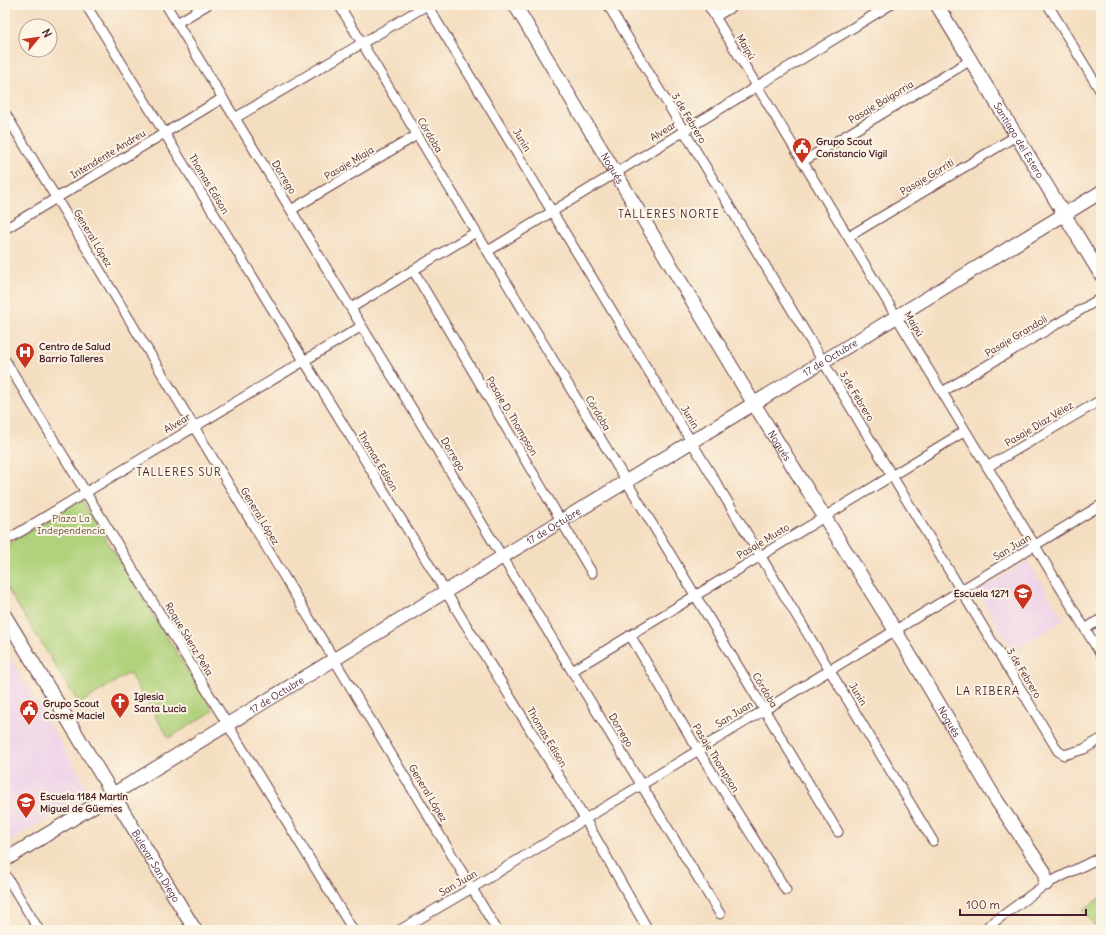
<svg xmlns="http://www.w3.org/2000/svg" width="1106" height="935" viewBox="0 0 1106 935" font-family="Delius,sans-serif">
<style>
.built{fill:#edd1e9}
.green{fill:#b0d27b;stroke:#7d7853}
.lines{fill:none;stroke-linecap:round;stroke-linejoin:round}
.street-casing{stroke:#643c42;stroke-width:11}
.secondary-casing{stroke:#643c42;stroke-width:15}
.street{stroke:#fff;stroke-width:9}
.secondary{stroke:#fff;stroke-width:13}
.labels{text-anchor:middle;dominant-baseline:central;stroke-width:4;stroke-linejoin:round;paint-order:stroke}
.street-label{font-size:10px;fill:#4a1f2b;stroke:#fcf5e5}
.poi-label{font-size:10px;font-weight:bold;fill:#4a1f2b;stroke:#fcf5e5;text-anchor:start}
.park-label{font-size:10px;fill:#644c3f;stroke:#fcf5e5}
.neighbourhood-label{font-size:11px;letter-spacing:1px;fill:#4a1f2b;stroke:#fcf5e5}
</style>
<rect width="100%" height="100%" fill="#fcf5e5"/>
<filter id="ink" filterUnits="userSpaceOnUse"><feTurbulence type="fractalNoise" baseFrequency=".025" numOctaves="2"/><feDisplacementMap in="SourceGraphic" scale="8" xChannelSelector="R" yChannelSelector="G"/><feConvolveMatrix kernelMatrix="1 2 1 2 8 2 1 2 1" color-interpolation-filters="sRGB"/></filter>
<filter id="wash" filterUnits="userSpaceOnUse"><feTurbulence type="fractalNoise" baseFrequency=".012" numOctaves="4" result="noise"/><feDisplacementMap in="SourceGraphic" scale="16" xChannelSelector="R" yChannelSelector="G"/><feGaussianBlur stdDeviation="0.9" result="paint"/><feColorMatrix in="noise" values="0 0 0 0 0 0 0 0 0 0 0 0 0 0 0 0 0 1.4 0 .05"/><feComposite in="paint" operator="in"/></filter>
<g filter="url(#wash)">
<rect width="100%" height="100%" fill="#f4dec1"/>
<!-- built -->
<path class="built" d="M 1028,561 L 1064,620 L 1013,651 L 977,591 Z
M 5,650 L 91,793 L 5,844 Z"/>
<!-- green -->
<path class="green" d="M 81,499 L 213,711 L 169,738 L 129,673 L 79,704 L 5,585 L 5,546 Z
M 1101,897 L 1101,930 L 1098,930 L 1083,910 Z"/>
</g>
<g filter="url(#ink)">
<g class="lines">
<!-- street casing -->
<g class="street-casing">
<path id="street" d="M 86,5 L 585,819 L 648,930
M 166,5 L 720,914
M 339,5 L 838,832
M 608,5 L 1058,751 L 1064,755 L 1084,749 L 1101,739
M 708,5 L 1101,655
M 1048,5 L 1101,92
M 715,17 L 735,5
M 177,23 L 207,5
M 5,113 L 497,930
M 235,118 L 427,5 L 933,841
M 802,162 L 971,60
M 291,210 L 417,135
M 5,229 L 223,98
M 848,237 L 1016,136
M 488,251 L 890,5
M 413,270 L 592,573
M 351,308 L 476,232
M 5,360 L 353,930
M 942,392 L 1101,298
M 987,467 L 1101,400
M 5,541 L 362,326
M 1085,629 L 1101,619
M 630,635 L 698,750 L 786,890
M 572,671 L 965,431
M 5,874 L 39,930
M 400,930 L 472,888 L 1101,505
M 983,930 L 1046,884 L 1101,857"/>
</g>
<!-- secondary casing -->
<g class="secondary-casing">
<g id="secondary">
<path id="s1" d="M 515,5 L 754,404 L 895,630 L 995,798 L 1044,871 L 1046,884"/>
<path id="s2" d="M 937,5 L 1101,275"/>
<path id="s3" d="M 5,616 L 195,930"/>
<path id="s4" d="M 5,860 L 1101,192"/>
</g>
</g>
<!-- street -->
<use href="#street" class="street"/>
<!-- secondary -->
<use href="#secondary" class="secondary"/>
</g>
</g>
<!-- icons -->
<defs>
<g id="civic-pin" transform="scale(1)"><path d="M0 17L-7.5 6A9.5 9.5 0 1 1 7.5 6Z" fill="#c8321e" stroke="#fcf5e5"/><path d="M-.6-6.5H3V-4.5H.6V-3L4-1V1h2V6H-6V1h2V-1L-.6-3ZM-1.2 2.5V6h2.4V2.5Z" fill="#fff"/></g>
<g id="hospital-pin" transform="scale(1)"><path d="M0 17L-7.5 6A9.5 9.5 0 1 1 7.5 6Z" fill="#c8321e" stroke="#fcf5e5"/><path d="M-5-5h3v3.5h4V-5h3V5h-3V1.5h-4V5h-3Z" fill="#fff"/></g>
<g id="school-pin" transform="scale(1)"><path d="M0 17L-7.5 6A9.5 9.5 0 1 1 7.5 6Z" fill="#c8321e" stroke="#fcf5e5"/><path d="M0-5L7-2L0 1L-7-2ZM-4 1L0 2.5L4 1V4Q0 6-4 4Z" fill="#fff"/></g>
<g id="church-pin" transform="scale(1)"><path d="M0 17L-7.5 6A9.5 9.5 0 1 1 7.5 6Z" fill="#c8321e" stroke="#fcf5e5"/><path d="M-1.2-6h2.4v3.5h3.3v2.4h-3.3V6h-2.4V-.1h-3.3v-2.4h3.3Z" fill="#fff"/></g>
</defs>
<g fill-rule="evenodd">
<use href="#civic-pin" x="802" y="147"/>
<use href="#hospital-pin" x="25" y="352"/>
<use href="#school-pin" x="1023" y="593"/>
<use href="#church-pin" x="120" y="702"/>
<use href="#civic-pin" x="29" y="709"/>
<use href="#school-pin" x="26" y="802"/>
</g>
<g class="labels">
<!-- street labels -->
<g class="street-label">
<text transform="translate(746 47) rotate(59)">Maipú</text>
<text transform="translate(881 102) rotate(-31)">Pasaje Baigorria</text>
<text transform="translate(689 118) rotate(59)">3 de Febrero</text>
<text transform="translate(663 131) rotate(-32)">Alvear</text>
<text transform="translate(430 135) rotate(59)">Córdoba</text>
<text transform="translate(522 140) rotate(59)">Junín</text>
<text stroke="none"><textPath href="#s2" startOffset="158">Santiago del Estero</textPath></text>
<text transform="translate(108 154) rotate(-31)">Intendente Andreu</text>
<text transform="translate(349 163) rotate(-31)">Pasaje Miaja</text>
<text stroke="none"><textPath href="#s1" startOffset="190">Nogués</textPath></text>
<text transform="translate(284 177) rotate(59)">Dorrego</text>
<text transform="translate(927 177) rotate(-31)">Pasaje Gorriti</text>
<text transform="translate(209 184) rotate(59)">Thomas Edison</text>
<text transform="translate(93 238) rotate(59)">General López</text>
<text transform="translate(914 324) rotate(59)">Maipú</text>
<text transform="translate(1016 336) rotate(-31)">Pasaje Grandoli</text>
<text stroke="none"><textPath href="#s4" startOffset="966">17 de Octubre</textPath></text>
<text transform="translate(857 396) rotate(59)">3 de Febrero</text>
<text transform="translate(598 413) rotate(59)">Córdoba</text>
<text transform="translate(512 416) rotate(59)">Pasaje D. Thompson</text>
<text transform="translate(690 417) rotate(59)">Junín</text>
<text transform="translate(177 423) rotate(-31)">Alvear</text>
<text transform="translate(1039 424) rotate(-31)">Pasaje Díaz Vélez</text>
<text stroke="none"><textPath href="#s1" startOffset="514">Nogués</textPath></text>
<text transform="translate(453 454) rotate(59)">Dorrego</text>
<text transform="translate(378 461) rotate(59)">Thomas Edison</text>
<text transform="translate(260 516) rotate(59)">General López</text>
<text stroke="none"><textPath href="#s4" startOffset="642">17 de Octubre</textPath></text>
<text transform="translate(763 541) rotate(-31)">Pasaje Musto</text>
<text transform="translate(1012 547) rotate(-31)">San Juan</text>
<text transform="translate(189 639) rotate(59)">Roque Sáenz Peña</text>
<text transform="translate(1024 673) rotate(59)">3 de Febrero</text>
<text transform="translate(765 690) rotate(59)">Córdoba</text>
<text transform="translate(858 694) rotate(59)">Junín</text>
<text stroke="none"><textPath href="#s4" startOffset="318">17 de Octubre</textPath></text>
<text transform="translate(734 714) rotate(-32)">San Juan</text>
<text stroke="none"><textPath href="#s1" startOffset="838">Nogués</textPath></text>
<text transform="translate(621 730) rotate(59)">Dorrego</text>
<text transform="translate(547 737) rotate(59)">Thomas Edison</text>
<text transform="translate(716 758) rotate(58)">Pasaje Thompson</text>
<text transform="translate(428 793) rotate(59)">General López</text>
<text stroke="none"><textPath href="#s3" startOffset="292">Bulevar San Diego</textPath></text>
<text transform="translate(458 883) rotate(-30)">San Juan</text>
</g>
<!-- poi labels -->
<g class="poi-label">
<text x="816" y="141">Grupo Scout<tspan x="816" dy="12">Constancio Vigil</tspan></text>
<text x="39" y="346">Centro de Salud<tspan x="39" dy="12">Barrio Talleres</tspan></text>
<text x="1009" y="593" text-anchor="end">Escuela 1271</text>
<text x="134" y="696">Iglesia<tspan x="134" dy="12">Santa Lucia</tspan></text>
<text x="43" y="703">Grupo Scout<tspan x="43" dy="12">Cosme Maciel</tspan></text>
<text x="40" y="796">Escuela 1184 Martín<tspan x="40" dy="12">Miguel de Güemes</tspan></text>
</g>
<!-- park labels -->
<g class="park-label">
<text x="71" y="518">Plaza La<tspan x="71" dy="12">Independencia</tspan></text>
</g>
<!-- neighbourhood labels -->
<g class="neighbourhood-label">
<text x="669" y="214">TALLERES NORTE</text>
<text x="179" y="472">TALLERES SUR</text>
<text x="988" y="691">LA RIBERA</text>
</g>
</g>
<!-- margin -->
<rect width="1106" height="935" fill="none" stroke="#fcf5e5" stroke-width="20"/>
<!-- north arrow -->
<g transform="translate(38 38) rotate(61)"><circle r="19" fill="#fcf5e5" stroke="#b59f9b"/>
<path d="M0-3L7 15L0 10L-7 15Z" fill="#c8321e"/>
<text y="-6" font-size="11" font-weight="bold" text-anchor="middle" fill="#4a1f2b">N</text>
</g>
<!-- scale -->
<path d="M960 909v6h126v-6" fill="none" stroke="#4a1f2b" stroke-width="2"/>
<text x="966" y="909" font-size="12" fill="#4a1f2b" stroke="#fcf5e5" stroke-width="3" paint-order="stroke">100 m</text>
</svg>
